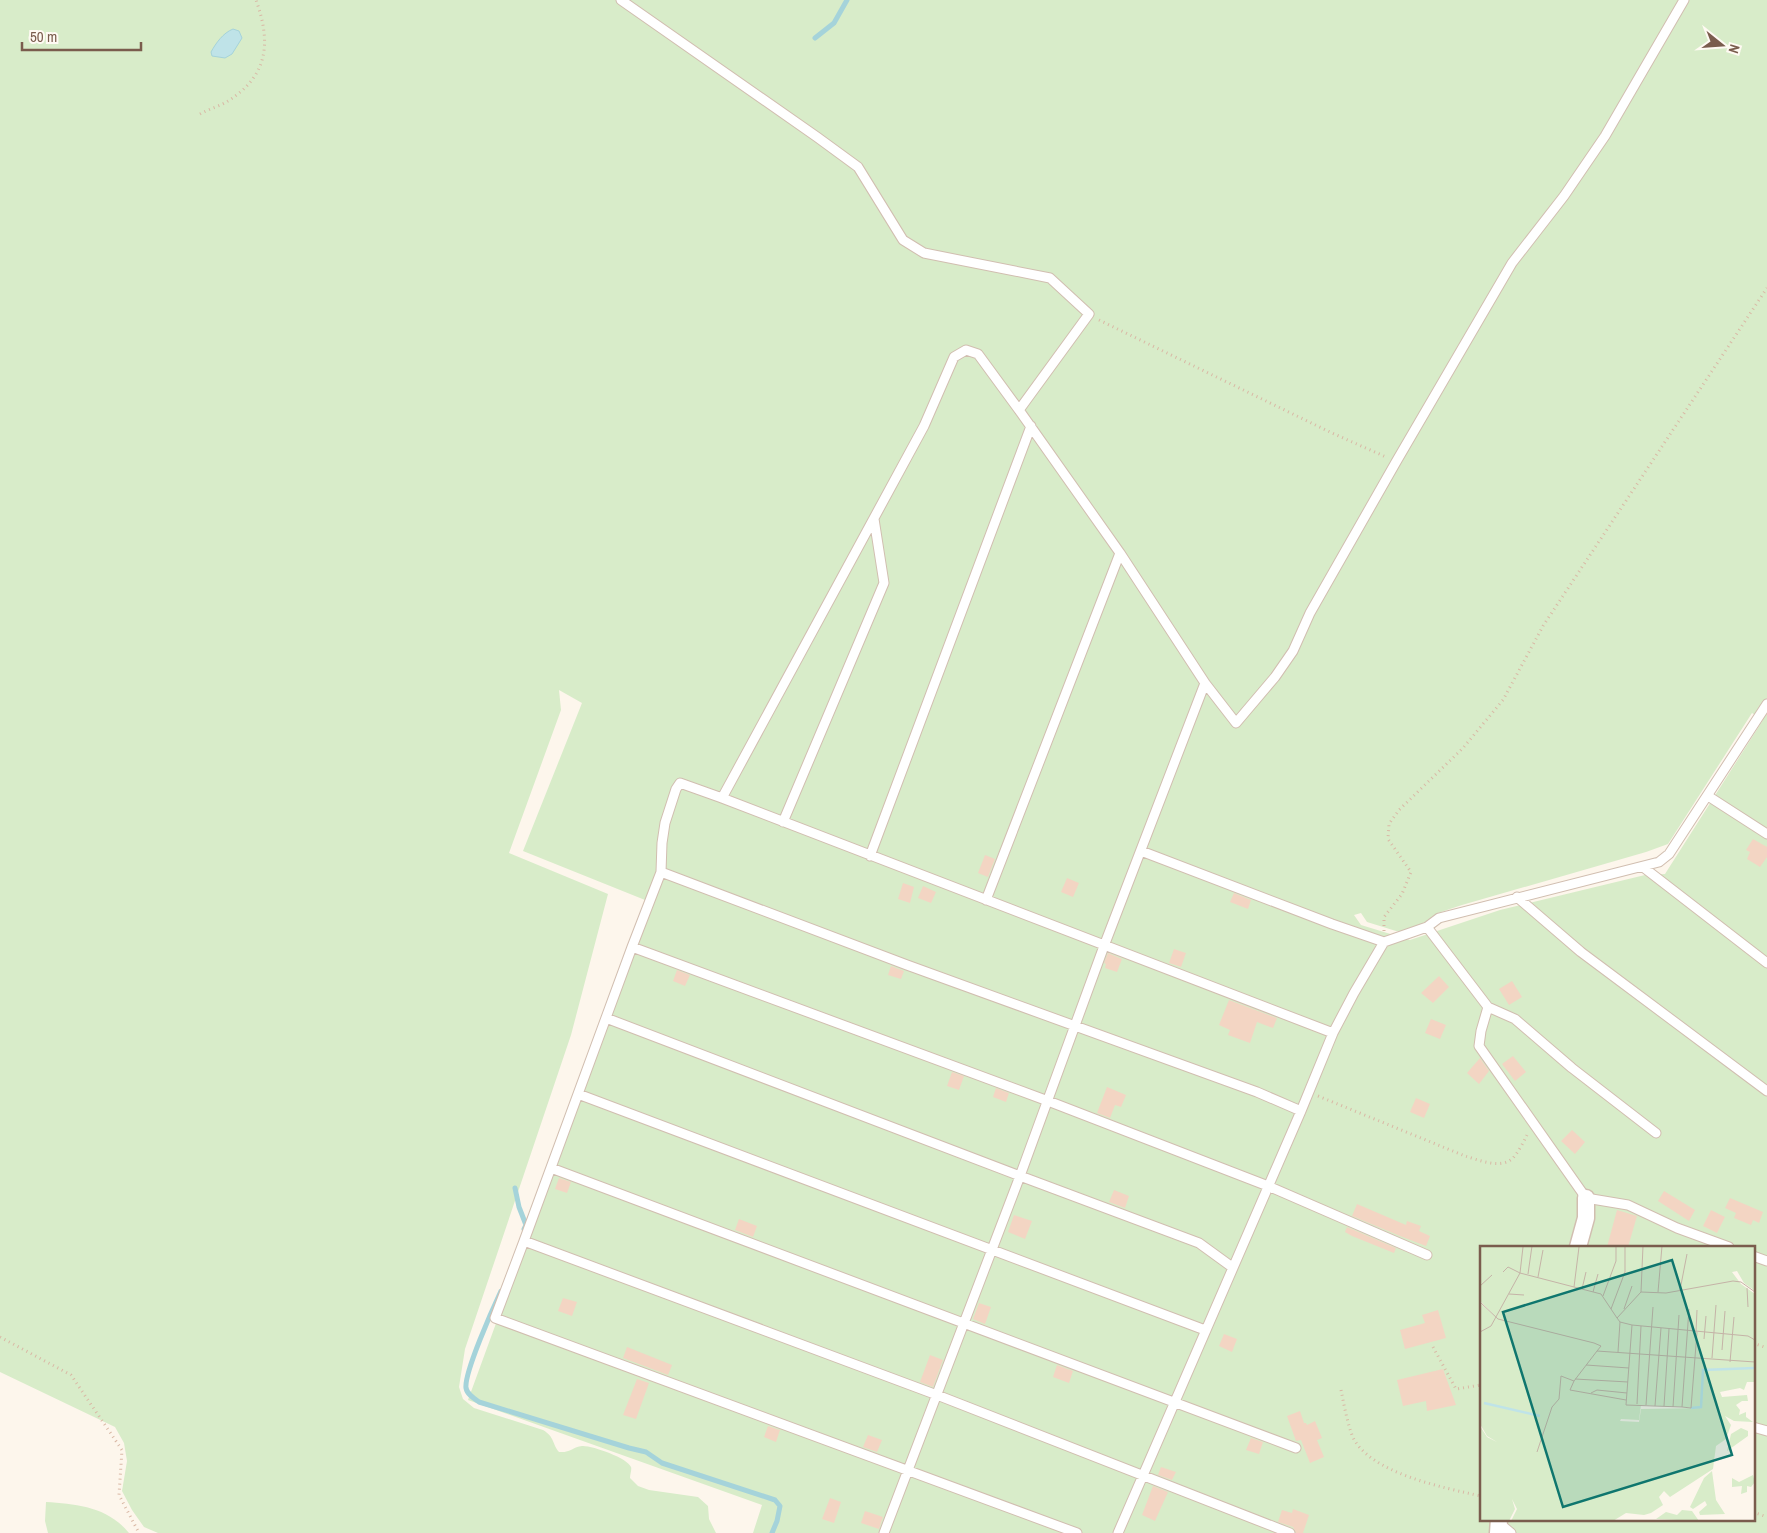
<svg xmlns="http://www.w3.org/2000/svg" width="1767" height="1533" viewBox="0 0 1767 1533" font-family="'Archivo Narrow',sans-serif">
<style>
.green{fill:#d8ecc9;fill-rule:evenodd}
.water{fill:#bfe3e8;stroke:#a5d3da}
.lines{fill:none;stroke-linecap:round;stroke-linejoin:round}
.stream{stroke:#a5d3da;stroke-width:5}
.building{fill:#f3d5c3}
.lane-casing{stroke:#d1beb0;stroke-width:11}
.street-casing{stroke:#d1beb0;stroke-width:19}
.path{stroke:#d9b8a5;stroke-width:3;stroke-dasharray:1 4;stroke-linecap:butt}
.lane{stroke:#fff;stroke-width:9}
.street{stroke:#fff;stroke-width:16}
.inset-river{fill:none;stroke:#bfe3e8;stroke-width:2.5}
.inset-road{fill:none;stroke:#c5b3a7;stroke-width:1}
.view{fill:#0f766e;fill-opacity:0.15;stroke:#0f766e;stroke-width:2.5}
.inset-edge{fill:none;stroke:#7a5c4d;stroke-width:2.5}
</style>
<rect width="100%" height="100%" fill="#fdf6ec"/>
<!-- green -->
<path class="green" d="M 0,0 L 1767,0 L 1767,1533 L 753,1533 L 762,1505 L 468,1400 L 650,902 L 523,851 L 582,703 L 559,690 L 561,710 L 509,853 L 608,894 L 571,1035 L 465,1349 L 459,1387 L 463,1399 L 474,1408 L 543,1430 C 555,1437 552,1444 559,1452 C 570,1453 573,1447 582,1446 C 591,1445 628,1458 631,1467 C 632,1469 630,1475 630,1478 L 638,1486 L 649,1490 L 698,1497 L 708,1506 L 709,1519 L 716,1533 L 158,1533 L 144,1527 L 132,1510 L 122,1491 L 127,1461 L 124,1443 L 115,1427 L 0,1372 ZM 1752,713 L 1763,720 L 1665,874 L 1645,875 L 1500,910 L 1410,940 L 1361,925 L 1354,915 L 1361,913 L 1367,922 L 1396,931 L 1406,932 L 1421,927 L 1438,913 L 1462,905 L 1646,852 L 1668,844 ZM 1481,1247 L 1753,1247 L 1753,1519 L 1481,1519 Z
M 46,1502 C 77,1504 108,1507 129,1533 L 48,1533 L 45,1521 Z"/>
<!-- water -->
<path class="water" d="M 233,29 L 239,31 L 242,38 L 232,54 L 225,58 L 212,56 L 211,52 C 216,43 223,33 233,29 Z"/>
<g class="lines">
<!-- stream -->
<path class="stream" d="M 815,38 L 834,23 L 847,0
M 515,1188 L 519,1207 L 526,1225 L 524,1229
M 501,1291 C 493,1308 464,1373 466,1388 C 467,1394 473,1398 479,1402 L 629,1448 L 646,1452 L 662,1463 L 775,1500 L 780,1506 L 777,1521 L 772,1533"/>
</g>
<!-- building -->
<path class="building" d="M 1753,839 L 1767,847 L 1767,857 L 1760,867 L 1747,859 L 1750,852 L 1746,850 Z
M 985,855 L 995,859 L 988,877 L 978,873 Z
M 1067,878 L 1079,883 L 1073,897 L 1061,892 Z
M 903,883 L 914,887 L 910,903 L 898,899 Z
M 923,886 L 936,892 L 931,903 L 918,898 Z
M 1234,893 L 1251,900 L 1248,909 L 1230,902 Z
M 1174,949 L 1186,953 L 1181,967 L 1169,963 Z
M 1108,953 L 1122,959 L 1117,972 L 1105,968 L 1106,964 L 1104,963 Z
M 891,966 L 904,971 L 901,979 L 888,975 Z
M 677,970 L 690,975 L 685,986 L 673,981 Z
M 1439,976 L 1449,987 L 1433,1003 L 1421,993 Z
M 1512,981 L 1522,997 L 1509,1005 L 1499,989 Z
M 1229,1000 L 1277,1018 L 1273,1028 L 1257,1022 L 1250,1043 L 1228,1035 L 1230,1030 L 1219,1025 Z
M 1431,1019 L 1446,1025 L 1440,1039 L 1425,1033 Z
M 1513,1056 L 1526,1072 L 1515,1081 L 1502,1064 Z
M 1480,1058 L 1489,1071 L 1479,1084 L 1467,1073 Z
M 952,1072 L 964,1076 L 959,1090 L 947,1086 Z
M 1107,1087 L 1126,1095 L 1121,1107 L 1115,1105 L 1110,1118 L 1097,1113 Z
M 996,1088 L 1009,1093 L 1006,1102 L 993,1097 Z
M 1416,1098 L 1430,1104 L 1424,1118 L 1410,1112 Z
M 1572,1130 L 1585,1142 L 1575,1154 L 1561,1141 Z
M 559,1178 L 571,1182 L 567,1193 L 555,1189 Z
M 1114,1190 L 1129,1196 L 1125,1208 L 1109,1202 Z
M 1664,1191 L 1695,1210 L 1689,1221 L 1658,1201 Z
M 1730,1198 L 1763,1212 L 1759,1223 L 1753,1220 L 1751,1225 L 1734,1218 L 1736,1213 L 1725,1208 Z
M 1357,1204 L 1406,1225 L 1407,1221 L 1421,1226 L 1419,1231 L 1430,1236 L 1426,1246 L 1400,1236 L 1352,1216 Z
M 1617,1210 L 1637,1216 L 1628,1247 L 1607,1247 Z
M 1711,1210 L 1725,1217 L 1717,1233 L 1703,1226 Z
M 1014,1215 L 1032,1221 L 1025,1239 L 1008,1232 Z
M 739,1219 L 757,1226 L 753,1237 L 735,1230 Z
M 1347,1227 L 1396,1248 L 1394,1253 L 1352,1236 L 1345,1232 Z
M 563,1298 L 577,1302 L 572,1316 L 558,1311 Z
M 979,1303 L 991,1307 L 985,1324 L 973,1319 Z
M 1438,1310 L 1446,1338 L 1405,1349 L 1400,1330 L 1425,1323 L 1422,1315 Z
M 1224,1334 L 1237,1339 L 1232,1352 L 1219,1346 Z
M 627,1347 L 672,1365 L 668,1375 L 623,1358 Z
M 930,1355 L 943,1360 L 933,1387 L 920,1382 Z
M 1057,1365 L 1073,1371 L 1069,1383 L 1053,1377 Z
M 1443,1369 L 1456,1405 L 1427,1411 L 1426,1401 L 1403,1406 L 1397,1380 Z
M 637,1379 L 649,1383 L 636,1419 L 623,1415 Z
M 1300,1411 L 1304,1423 L 1306,1423 L 1307,1425 L 1315,1421 L 1322,1438 L 1317,1440 L 1324,1457 L 1310,1463 L 1301,1440 L 1296,1441 L 1287,1416 Z
M 768,1426 L 780,1430 L 776,1442 L 764,1437 Z
M 868,1435 L 882,1440 L 877,1452 L 863,1447 Z
M 1251,1438 L 1263,1442 L 1259,1454 L 1246,1450 Z
M 1161,1467 L 1176,1472 L 1172,1480 L 1158,1475 Z
M 1153,1486 L 1168,1492 L 1155,1521 L 1142,1515 Z
M 830,1498 L 841,1502 L 834,1523 L 822,1519 Z
M 1293,1509 L 1309,1515 L 1303,1533 L 1296,1533 L 1293,1527 L 1278,1522 L 1282,1510 L 1292,1513 Z
M 865,1511 L 883,1517 L 879,1529 L 861,1523 Z"/>
<g class="lines">
<!-- lane casing -->
<g class="lane-casing">
<path id="lane" d="M 621,0 L 817,137 L 858,167 L 903,240 L 924,253 L 1050,278 L 1089,314 L 1019,410 L 1120,553 L 1205,683
M 1708,796 L 1767,834
M 722,798 L 924,426 L 954,357 L 966,350 L 978,354 L 1019,410
M 783,822 L 884,583 L 874,519
M 1141,851 L 1332,924 L 1384,942
M 870,856 L 1031,426
M 1643,867 L 1767,963
M 661,872 L 907,965 L 1257,1092 L 1301,1111
M 1517,897 L 1581,952 L 1767,1091
M 986,900 L 1120,553
M 632,947 L 1048,1101 L 1268,1186 L 1427,1255
M 1488,1007 L 1515,1019 L 1572,1068 L 1656,1133
M 606,1018 L 1020,1176 L 1199,1243 L 1232,1267
M 578,1094 L 1205,1330
M 551,1168 L 1296,1448
M 524,1241 L 495,1318 L 1077,1533
M 1729,1247 L 1677,1228 L 1628,1205 L 1586,1198 L 1479,1046 L 1481,1031 L 1488,1007 L 1427,927 L 1439,918 L 1659,862 L 1669,854 L 1767,704
M 1753,1256 L 1767,1261
M 1753,1427 L 1767,1431
M 1499,1523 L 1511,1533
M 884,1533 L 1020,1176 L 1104,946 L 1205,683 L 1236,723 L 1275,677 L 1293,651 L 1310,613 L 1396,462 L 1512,263 L 1564,196 L 1605,136 L 1684,0
M 1118,1533 L 1301,1111 L 1333,1033 L 1354,993 L 1384,942 L 1427,927
M 1290,1533 L 937,1395 L 524,1241 L 632,947 L 661,872 L 662,843 L 665,823 L 676,789 L 680,783 L 722,798 L 1333,1033"/>
</g>
<!-- street casing -->
<g class="street-casing">
<path id="street" d="M 1578,1247 L 1586,1218 L 1586,1198
M 1498,1533 L 1499,1519"/>
</g>
<!-- path -->
<path class="path" d="M 200,114 C 209,109 220,106 228,101 C 269,75 271,42 256,0
M 1099,320 L 1332,433 L 1386,457
M 1384,931 L 1384,917 L 1402,894 L 1411,872 L 1388,839 L 1389,824 L 1399,810 L 1463,748 L 1503,700 L 1543,626 L 1767,288
M 1318,1096 L 1465,1156 C 1479,1160 1499,1169 1512,1159 C 1518,1153 1523,1143 1527,1135
M 0,1337 L 71,1375 L 122,1450 L 119,1495 L 139,1533
M 1753,1343 L 1767,1348
M 1433,1347 L 1456,1389 L 1481,1385
M 1341,1390 C 1344,1405 1347,1421 1352,1435 C 1367,1473 1445,1488 1481,1496
M 1753,1512 L 1767,1517"/>
<!-- lane -->
<use href="#lane" class="lane"/>
<!-- street -->
<use href="#street" class="street"/>
</g>
<!-- overview -->
<g transform="translate(1480 1246)">
<rect width="275" height="275" fill="#fdf6ec"/>
<path d="M 0,0 L 275,0 L 275,45 L 264,37 L 257,25 L 252,26 L 261,38 L 275,48 L 275,136 L 267,136 L 264,144 L 260,142 L 240,146 L 242,151 L 267,149 L 268,155 L 262,155 L 256,159 L 260,164 L 259,169 L 266,166 L 266,171 L 273,176 L 254,175 L 245,170 L 251,179 L 246,193 L 236,200 L 233,223 L 190,251 L 184,245 L 179,251 L 183,259 L 171,267 L 164,269 L 146,267 L 133,275 L 31,275 L 37,263 L 32,253 L 35,263 L 29,275 L 0,275 L 0,180 L 7,191 L 17,196 L 7,190 L 0,178 L 0,57 L 16,71 L 0,55 ZM 161,159 L 221,162 L 161,163 L 159,176 L 140,175 L 141,173 L 159,174 ZM 261,182 L 268,185 L 268,190 L 247,205 L 251,188 ZM 232,225 L 236,254 L 245,268 L 220,269 L 219,266 L 227,259 L 225,255 L 213,263 L 210,261 L 224,232 ZM 273,229 L 275,236 L 271,241 L 267,240 L 267,246 L 261,248 L 262,240 L 252,241 L 252,232 L 259,236 ZM 202,264 L 212,265 L 219,275 L 176,273 L 186,266 L 197,269 Z" fill="#d8ecc9" fill-rule="evenodd"/>
<path class="inset-river" d="M 4,157 L 60,170M 211,162 L 221,161 L 223,124 L 275,122"/>
<path class="inset-road" d="M 23,26 L 28,21 L 40,27 L 43,1M 48,28 L 52,0M 58,31 L 63,4M 0,40 L 12,29M 94,41 L 99,1M 267,42 L 268,61M 102,43 L 106,26M 200,44 L 207,8M 113,46 L 118,28M 161,46 L 186,47 L 253,35 L 261,36 L 275,46M 178,46 L 182,0M 29,48 L 44,49M 123,50 L 136,15 L 136,0M 0,56 L 18,73 L 114,97 L 121,100 L 117,105 L 275,116M 131,63 L 145,26 L 145,0M 144,63 L 152,40M 137,72 L 140,76 L 152,79 L 268,90 L 275,94M 152,79 L 146,159 L 202,161 L 209,63M 0,86 L 11,80 L 40,27 L 121,48 L 137,72 L 161,46 L 163,0M 216,86 L 217,64M 224,93 L 226,70M 242,104 L 245,65M 138,106 L 140,76M 232,112 L 236,59M 250,116 L 254,71M 106,119 L 149,122M 95,133 L 148,136M 94,135 L 90,144 L 146,154M 111,147 L 117,144 L 147,147M 157,158 L 161,80M 166,159 L 173,61M 175,160 L 181,82M 184,160 L 189,83M 193,161 L 199,69M 202,161 L 211,162 L 217,86M 57,206 L 72,161 L 79,153 L 81,130 L 94,135 L 117,105M 228,275 L 247,275"/>
<path class="view" d="M 192,14 L 252,209 L 83,261 L 23,66 Z"/>
<rect width="275" height="275" class="inset-edge"/>
</g>
<!-- north arrow -->
<g transform="translate(1722 45) rotate(107)" stroke="#fffaf3" stroke-width="4" paint-order="stroke">
<path d="M0-4L9 19L0 12L-9 19Z" fill="#7a5c4d"/>
<text y="-8" font-size="14" font-weight="bold" text-anchor="middle" fill="#7a5c4d">N</text>
</g>
<!-- scale -->
<path d="M22 42v8h119v-8" fill="none" stroke="#7a5c4d" stroke-width="2.5"/>
<text x="30" y="42" font-size="15" fill="#7a5c4d" stroke="#fffaf3" stroke-width="4" paint-order="stroke">50 m</text>
</svg>
